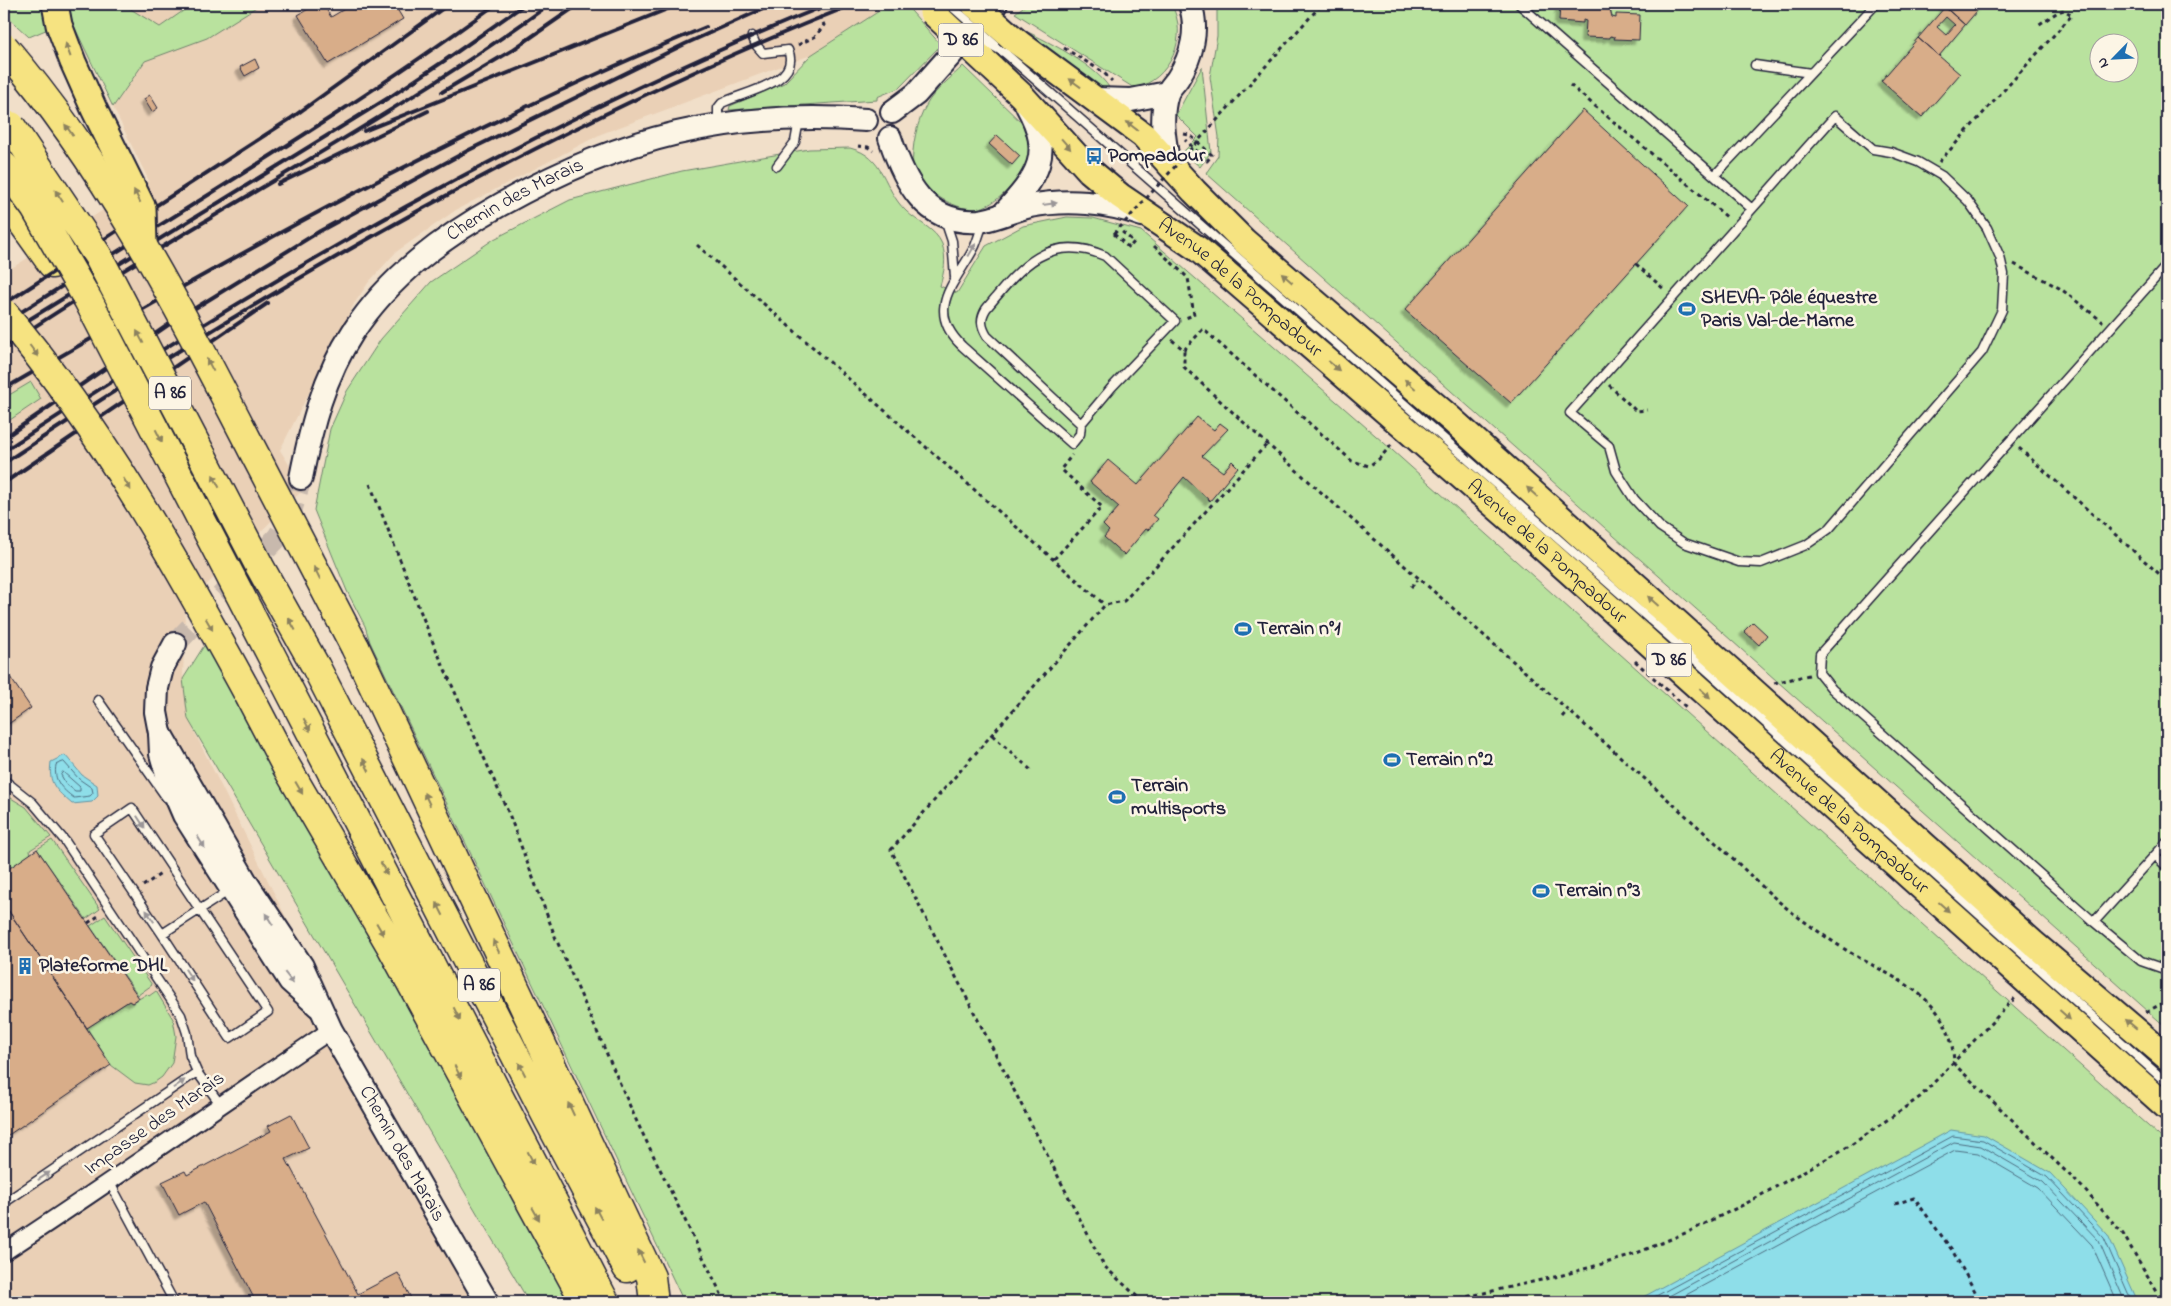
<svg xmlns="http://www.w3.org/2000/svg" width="2171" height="1306" viewBox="0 0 2171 1306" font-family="'Indie Flower',sans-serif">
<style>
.built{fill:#ead0b6}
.green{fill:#b9e29e;stroke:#6e826c;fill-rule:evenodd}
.water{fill:#8edee9;stroke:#6393a3}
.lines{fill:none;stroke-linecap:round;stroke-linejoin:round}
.shore{stroke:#4d6d81;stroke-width:1}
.building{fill:#d8ad89;stroke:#22223b;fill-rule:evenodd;filter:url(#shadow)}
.secondary-tunnel{stroke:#c8b9ad;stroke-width:22;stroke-dasharray:22 11;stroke-linecap:butt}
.lane-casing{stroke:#22223b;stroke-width:11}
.street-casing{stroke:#22223b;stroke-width:20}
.secondary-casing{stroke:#22223b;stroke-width:26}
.primary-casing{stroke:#22223b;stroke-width:29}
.highway-casing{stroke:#22223b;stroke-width:31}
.path{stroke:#22223b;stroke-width:3;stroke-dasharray:4 4;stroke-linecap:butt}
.lane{stroke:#fcf5e5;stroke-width:8}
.street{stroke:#fcf5e5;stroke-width:16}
.secondary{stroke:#fcf5e5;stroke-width:22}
.primary{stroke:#f6e381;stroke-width:25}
.highway{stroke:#f6e381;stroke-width:28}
.rail{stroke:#22223b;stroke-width:4}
.lane-bridge-casing{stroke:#22223b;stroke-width:11;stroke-linecap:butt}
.primary-bridge-casing{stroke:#22223b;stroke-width:29;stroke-linecap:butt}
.highway-bridge-casing{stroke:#22223b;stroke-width:31;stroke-linecap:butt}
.path-bridge{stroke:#22223b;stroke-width:3;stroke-dasharray:4 4;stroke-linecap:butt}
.lane-bridge{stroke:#fcf5e5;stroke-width:8}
.primary-bridge{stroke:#f6e381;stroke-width:25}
.highway-bridge{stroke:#f6e381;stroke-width:28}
.oneway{fill:#8c825e}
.oneway2{fill:#9a9698}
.labels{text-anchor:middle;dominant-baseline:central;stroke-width:5;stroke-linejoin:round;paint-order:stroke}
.shield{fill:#fcf5e5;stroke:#63616e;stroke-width:1}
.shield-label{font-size:19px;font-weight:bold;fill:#22223b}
.poi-label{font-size:20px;font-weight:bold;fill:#22223b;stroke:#fcf5e5;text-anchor:start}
.street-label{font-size:20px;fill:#22223b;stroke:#fcf5e5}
</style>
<defs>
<filter id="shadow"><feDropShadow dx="-4.5" dy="4.5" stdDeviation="1" flood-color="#0004"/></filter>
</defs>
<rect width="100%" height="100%" fill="#f1dfc9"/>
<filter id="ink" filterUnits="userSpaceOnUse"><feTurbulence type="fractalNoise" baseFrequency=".02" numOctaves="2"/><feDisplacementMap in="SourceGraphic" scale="10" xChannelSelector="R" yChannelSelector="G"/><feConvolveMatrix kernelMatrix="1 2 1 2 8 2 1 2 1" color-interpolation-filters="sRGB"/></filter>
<g filter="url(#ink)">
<!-- built -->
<path class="built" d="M 128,4 L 890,4 L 811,55 L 601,134 L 456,210 L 396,252 L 368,283 L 354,304 L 280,450 L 304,489 L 185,606 L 183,679 L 188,719 L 476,1302 L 4,1302 L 4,273 L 149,181 L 113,107 L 162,37 L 129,8 Z"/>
<!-- green -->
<path class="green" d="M 4,4 L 45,4 L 48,29 L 29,37 L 4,14 Z
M 68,4 L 128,4 L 129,8 L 160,27 L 193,4 L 261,4 L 207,38 L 145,61 L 113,107 L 73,24 Z
M 890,4 L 905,4 L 941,45 L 899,88 L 877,97 L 877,100 L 729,110 L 730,106 L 784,83 L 811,55 Z
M 1027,4 L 1171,4 C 1190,36 1170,81 1134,88 L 1015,13 Z
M 1217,4 L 2167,4 L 2167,1028 L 1206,173 L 1218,156 L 1219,137 L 1210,77 L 1217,36 ZM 2098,42 L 2128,42 L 2128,72 L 2098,72 Z
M 1016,27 C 1041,37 1103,68 1112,93 L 1105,91 L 1041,48 Z
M 963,66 L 1026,127 L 1030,163 C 1017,180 998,206 975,209 C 956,211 915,187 913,167 C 911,148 917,121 927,104 C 933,92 953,76 963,66 Z
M 1202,67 L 1211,152 L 1200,167 L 1183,152 L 1198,137 L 1176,115 Z
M 850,148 C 886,157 882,188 906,211 C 917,222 936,229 942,244 C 947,259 944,272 940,286 L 957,293 L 986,246 L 1023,226 L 1067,217 L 1093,218 L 1141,231 L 1383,442 L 2167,1143 L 2167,1302 L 684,1302 L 370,642 L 365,626 L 347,591 L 314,510 L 330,429 L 347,391 L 381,339 L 431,282 L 494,239 L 570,200 L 682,171 L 809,149 Z
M 31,382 L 41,399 L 4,424 L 4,398 Z
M 207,641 L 362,916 L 570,1302 L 529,1302 L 188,719 L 183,679 Z
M 4,794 L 26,807 L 51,837 L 30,850 L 31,854 L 4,872 Z
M 52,840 L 100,909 L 86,919 L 37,849 Z
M 105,916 L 152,985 L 138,995 L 90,926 Z
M 156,991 L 173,1019 L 176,1036 L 172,1063 L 162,1077 L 155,1082 L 148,1085 L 135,1083 L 111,1065 L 87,1028 L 129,1001 L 132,1003 L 147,994 L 149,996 Z"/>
<!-- water -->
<path class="water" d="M 65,755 L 82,775 L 97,785 L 98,796 L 92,802 L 72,804 C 56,790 48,784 51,762 Z
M 1951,1130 L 1984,1135 L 2050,1173 L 2108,1235 L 2138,1302 L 1634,1302 Z"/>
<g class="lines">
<!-- shore -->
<path class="shore" d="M 64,762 L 79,779 L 92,788 L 93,793 L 90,796 L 74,798 C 62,789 53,781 56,765 Z
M 63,772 L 80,787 L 80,791 L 75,791 L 66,784 L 61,775 Z
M 1645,1302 L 1953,1136 L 1983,1140 L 2047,1177 L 2104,1238 L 2132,1302
M 1658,1302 L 1954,1142 L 1981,1146 L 2043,1182 L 2099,1241 L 2125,1302
M 1673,1302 L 1955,1150 L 1978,1153 L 2038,1188 L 2092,1245 L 2117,1302"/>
</g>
<!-- building -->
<path class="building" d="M 317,4 L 323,4 L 331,17 L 353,4 L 394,4 L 403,19 L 328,64 L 298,15 Z
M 1560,4 L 1613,4 L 1612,9 L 1610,9 L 1612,17 L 1616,18 L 1616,14 L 1640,15 L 1639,40 L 1614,39 L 1615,37 L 1610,36 L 1610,38 L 1585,37 L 1586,21 L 1583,20 L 1583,23 L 1559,21 Z
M 1941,4 L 1983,4 L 1965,25 Z
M 1945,7 L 1965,25 L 1939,56 L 1918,38 ZM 1946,17 L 1955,25 L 1946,35 L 1937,27 Z
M 1918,38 L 1960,74 L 1922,117 L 1881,81 Z
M 255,59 L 259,68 L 245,76 L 240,67 Z
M 150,95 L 158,108 L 152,112 L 144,99 Z
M 1583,110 L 1688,206 L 1511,403 L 1405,310 Z
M 997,135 L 1020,156 L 1012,165 L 989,144 Z
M 1197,417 L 1214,430 L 1220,423 L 1228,429 L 1202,456 L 1223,472 L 1232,461 L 1238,467 L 1210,501 L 1184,477 L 1153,515 L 1158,519 L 1148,530 L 1146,529 L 1124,555 L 1104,537 L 1109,531 L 1103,525 L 1119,507 L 1090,482 L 1108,460 L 1138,485 Z
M 1753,622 L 1767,635 L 1759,645 L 1744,631 Z
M 8,674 L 31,708 L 4,727 L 4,677 Z
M 37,849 L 139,998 L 132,1003 L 129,1001 L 87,1028 L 4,904 L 4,872 Z
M 4,904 L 111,1065 L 4,1138 Z
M 291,1114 L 309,1148 L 286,1159 L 358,1294 L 398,1273 L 413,1302 L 256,1302 L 204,1202 L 179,1215 L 162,1182 L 185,1171 L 187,1175 L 271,1131 L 268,1126 Z"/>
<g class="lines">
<!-- secondary-tunnel -->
<path class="secondary-tunnel" d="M 175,644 L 278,537 L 289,518 L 301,478"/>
<!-- lane casing -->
<g class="lane-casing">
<path id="lane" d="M 1519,4 L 1752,209
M 1005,53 L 1672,639 L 2167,1083
M 1755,65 L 1811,73
M 1835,116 L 1873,149 L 1891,152 L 1918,162 L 1942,176 L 1968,201 L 1987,228 L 2000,257 L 2004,274 L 2002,310 L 1982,352 L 1829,529 L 1806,545 L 1761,563 L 1739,562 L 1684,543 L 1660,527 L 1634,499 L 1616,471 L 1609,446 L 1570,413 Z
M 718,122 L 718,108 L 722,103 C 743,92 802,83 788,50 L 763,53 L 756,45 L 752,36
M 777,166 L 795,142 L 799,120
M 1715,175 L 1876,4
M 945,220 L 952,241 L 955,277
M 983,224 C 980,231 978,239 975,246 C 957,282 923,308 962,346 L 1072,444 L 1080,434 L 1081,424 L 1112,387 L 1175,321 L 1105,256 C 1048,231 1019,269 986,309 C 980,319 981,326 987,336 L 1081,424
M 2167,265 L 1820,654 L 1819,673 L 1832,689 L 2094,922 L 2141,961 L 2167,970
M 98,700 L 166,797
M 4,780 L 33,803 L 65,841 L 181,1015 L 187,1033 L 190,1056 L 197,1072 L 220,1104
M 2155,855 L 2167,867
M 2094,922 L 2167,842
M 162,934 L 230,1038 L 268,1012 L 132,808 L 94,834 L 162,934 L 230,890
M 110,1183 L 174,1302
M 4,1203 L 197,1072"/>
</g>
<!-- street casing -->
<g class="street-casing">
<path id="street" d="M 4,1252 C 114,1180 221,1104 331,1030"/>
</g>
<!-- secondary casing -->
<g class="secondary-casing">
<g id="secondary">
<path d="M 1096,99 L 1131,100 L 1167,93"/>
<path d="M 892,112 L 916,94 L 996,4"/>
<path d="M 890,138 C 904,181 925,225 979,221 C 996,219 1013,210 1030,206 C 1066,199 1109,202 1142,215"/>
<path d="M 1168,160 C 1164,138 1160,116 1167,94 C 1169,88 1175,83 1178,78 C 1192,56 1199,29 1190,4"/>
<path d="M 1003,214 C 1038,176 1054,155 1027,106"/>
<path id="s1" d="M 301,478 C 311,427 324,376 353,332 C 390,276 443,237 500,205 C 620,137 728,110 866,120"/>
<path d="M 175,644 L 162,668 L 157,688 L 156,712 L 160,733 L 161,754 L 168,778 L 184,815 L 290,981 L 318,1006"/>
<path id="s2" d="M 160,733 L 246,882 L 302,966 L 331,1030 L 487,1302"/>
</g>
</g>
<!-- primary casing -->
<g class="primary-casing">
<g id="primary">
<path d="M 1016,41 L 1143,135 L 1194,191 L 1244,241 L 1452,420 L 2033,943 L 2167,1057"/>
<path id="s3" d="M 991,67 L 1021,95 L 1090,171 L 1120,196 L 1198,249 L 1514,522 L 2167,1107"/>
</g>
</g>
<!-- highway casing -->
<g class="highway-casing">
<path id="highway" d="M 4,197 L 52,264
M 355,647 L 651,1277 L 654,1302
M 316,667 L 547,1117 L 627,1268
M 285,682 L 605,1302
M 251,699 L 286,766 L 392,948 L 585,1302"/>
</g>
<!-- path -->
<path class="path" d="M 798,45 L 816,36 L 824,25 L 815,4
M 1064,48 L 1103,72 L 1112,81
M 1570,85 L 1728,218
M 1184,134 L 1190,135 L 1212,155 L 1207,161 L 1185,140
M 858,146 L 868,147 L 873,151
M 1939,162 L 2072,15 L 2064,10 L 2058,12 L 2038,25
M 1114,234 L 1129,248 L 1134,242 L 1120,230
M 697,245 L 1105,605
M 1154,246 L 1188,278 L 1194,315 L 1185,318
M 1636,264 L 1665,290
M 2014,264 L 2061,289 L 2103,322
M 1172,340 L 1184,350 L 1184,367 C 1309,485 1441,596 1569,711 C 1622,758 1674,805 1726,852 C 1750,874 1774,900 1801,919 C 1819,932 1838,946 1858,957 C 1905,984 1952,1001 1954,1064 L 2082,1187 L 2123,1234 L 2163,1302
M 1184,350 L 1203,329 L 1352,461 L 1369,466 L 1379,459 L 1393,443
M 1609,385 L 1636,411 L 1647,410
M 2019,448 L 2167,581
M 370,484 L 431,638 L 509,814 L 556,939 L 637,1122 L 725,1302
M 1054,559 L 1102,507 L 1061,469 L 1072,455
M 1411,587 L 1418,580
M 1635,661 L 1686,707
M 1774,683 L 1809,675
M 1562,717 L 1568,710
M 992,735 L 1032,771
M 143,886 L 162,873
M 88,923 L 100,915
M 2146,1012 L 2167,1001
M 1895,1204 L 1914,1198 L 1952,1250 L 1981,1302
M 1143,1302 L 1104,1266 L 891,850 L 1105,605 L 1124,601 L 1268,443
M 1444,1302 L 1559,1276 L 1627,1257 L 1688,1232 L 1745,1204 L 1851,1145 L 1920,1097 L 2016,997"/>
<!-- lane -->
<use href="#lane" class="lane"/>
<!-- street -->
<use href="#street" class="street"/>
<!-- secondary -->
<use href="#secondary" class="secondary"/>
<!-- primary -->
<use href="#primary" class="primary"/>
<!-- highway -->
<use href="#highway" class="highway"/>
<!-- rail -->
<path class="rail" d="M 442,92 L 511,51 L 579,4
M 364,131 L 680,4
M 278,184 L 428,111
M 4,304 L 290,119 L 449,4
M 4,323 C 169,217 338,120 496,4
M 4,335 L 393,95 L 444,61 L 525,4
M 4,347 C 182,227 376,130 550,4
M 4,389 C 231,257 462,127 706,27
M 4,438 L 171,323 L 320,231 L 469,150 L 685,44 L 774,4
M 4,451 C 266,279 538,121 829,4
M 4,463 C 273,285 554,123 854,4
M 4,483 L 268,303"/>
<!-- lane-bridge casing -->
<g class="lane-bridge-casing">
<path id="lane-bridge" d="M 949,4 L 994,44
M 970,33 L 1005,53"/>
</g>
<!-- primary-bridge casing -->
<g class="primary-bridge-casing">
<path id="primary-bridge" d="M 55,4 L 59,25 L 73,62 L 94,109 L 143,208 L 144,244
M 974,4 L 1016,41
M 932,12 L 991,67"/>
</g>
<!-- highway-bridge casing -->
<g class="highway-bridge-casing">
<path id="highway-bridge" d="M 4,47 C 108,168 179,308 252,449 C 286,515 321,581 355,647
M 11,126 L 98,256 L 260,567 L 316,667
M 4,166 L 35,208 L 88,300 L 285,682
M 4,313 C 103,430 178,565 251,699"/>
</g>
<!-- path-bridge -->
<path class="path-bridge" d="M 1114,234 L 1322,4"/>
<!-- lane-bridge -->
<use href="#lane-bridge" class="lane-bridge"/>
<!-- primary-bridge -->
<use href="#primary-bridge" class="primary-bridge"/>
<!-- highway-bridge -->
<use href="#highway-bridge" class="highway-bridge"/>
</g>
<!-- one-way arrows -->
<defs><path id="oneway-solid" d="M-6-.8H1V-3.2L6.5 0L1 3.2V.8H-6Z" transform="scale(1.25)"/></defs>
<g class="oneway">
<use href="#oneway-solid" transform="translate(68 50) rotate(-110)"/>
<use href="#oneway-solid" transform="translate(1075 83) rotate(-144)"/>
<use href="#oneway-solid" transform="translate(1132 126) rotate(-142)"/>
<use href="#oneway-solid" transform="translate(69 130) rotate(-126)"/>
<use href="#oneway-solid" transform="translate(1066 144) rotate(49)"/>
<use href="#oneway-solid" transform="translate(59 196) rotate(-123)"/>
<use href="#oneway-solid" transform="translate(137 196) rotate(-117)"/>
<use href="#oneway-solid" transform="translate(1287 278) rotate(-139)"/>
<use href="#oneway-solid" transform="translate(140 337) rotate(-118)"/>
<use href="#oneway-solid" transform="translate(34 351) rotate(53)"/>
<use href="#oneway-solid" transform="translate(210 365) rotate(-118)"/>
<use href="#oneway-solid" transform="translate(1334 366) rotate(41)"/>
<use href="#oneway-solid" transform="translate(1410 384) rotate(-139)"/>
<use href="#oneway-solid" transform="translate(159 436) rotate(63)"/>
<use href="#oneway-solid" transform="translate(216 481) rotate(-117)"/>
<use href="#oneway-solid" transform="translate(127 484) rotate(58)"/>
<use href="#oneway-solid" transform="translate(1532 492) rotate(-138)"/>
<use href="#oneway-solid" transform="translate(317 573) rotate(-117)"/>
<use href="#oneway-solid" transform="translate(1653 601) rotate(-138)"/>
<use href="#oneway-solid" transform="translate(209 624) rotate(60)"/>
<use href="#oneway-solid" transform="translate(292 624) rotate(-119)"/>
<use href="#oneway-solid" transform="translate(1705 693) rotate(42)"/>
<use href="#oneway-solid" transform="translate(307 725) rotate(63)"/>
<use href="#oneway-solid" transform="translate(366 765) rotate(-117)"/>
<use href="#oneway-solid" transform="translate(299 788) rotate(60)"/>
<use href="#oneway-solid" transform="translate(427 799) rotate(-115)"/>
<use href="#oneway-solid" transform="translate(384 869) rotate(63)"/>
<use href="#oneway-solid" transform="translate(1944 907) rotate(42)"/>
<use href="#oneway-solid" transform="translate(440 909) rotate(-117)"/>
<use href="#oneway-solid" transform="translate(380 929) rotate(60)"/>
<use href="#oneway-solid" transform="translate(496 946) rotate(-115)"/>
<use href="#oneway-solid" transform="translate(457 1014) rotate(63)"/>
<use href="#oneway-solid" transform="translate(2065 1015) rotate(42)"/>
<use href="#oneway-solid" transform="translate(2131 1024) rotate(-140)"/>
<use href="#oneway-solid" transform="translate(522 1069) rotate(-117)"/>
<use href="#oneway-solid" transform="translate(458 1072) rotate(62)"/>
<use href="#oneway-solid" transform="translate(571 1109) rotate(-115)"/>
<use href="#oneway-solid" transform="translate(531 1158) rotate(63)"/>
<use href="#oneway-solid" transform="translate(598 1213) rotate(-118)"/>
<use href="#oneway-solid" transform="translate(536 1214) rotate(61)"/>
<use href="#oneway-solid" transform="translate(641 1256) rotate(-116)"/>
</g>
<g class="oneway2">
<use href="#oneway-solid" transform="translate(1050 204) rotate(-8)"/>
<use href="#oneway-solid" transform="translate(972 250) rotate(-60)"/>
<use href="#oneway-solid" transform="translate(141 822) rotate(57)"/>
<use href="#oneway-solid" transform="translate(201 842) rotate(58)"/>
<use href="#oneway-solid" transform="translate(150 916) rotate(-124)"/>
<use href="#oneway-solid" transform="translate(269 919) rotate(-122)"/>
<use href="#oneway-solid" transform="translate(189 975) rotate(57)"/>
<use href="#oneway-solid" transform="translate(289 978) rotate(52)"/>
<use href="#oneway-solid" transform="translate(179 1084) rotate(-35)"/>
<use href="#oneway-solid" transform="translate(44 1176) rotate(-34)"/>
</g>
</g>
<!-- icons -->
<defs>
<g id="bus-bare" transform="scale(1.35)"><path d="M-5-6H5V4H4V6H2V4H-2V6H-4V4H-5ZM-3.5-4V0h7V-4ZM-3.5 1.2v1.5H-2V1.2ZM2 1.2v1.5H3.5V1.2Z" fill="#1f6fb2" stroke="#fcf5e5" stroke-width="2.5" paint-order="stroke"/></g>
<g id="stadium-bare" transform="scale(1.35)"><path d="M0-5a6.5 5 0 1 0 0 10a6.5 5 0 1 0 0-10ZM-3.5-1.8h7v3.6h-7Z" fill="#1f6fb2" stroke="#fcf5e5" stroke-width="2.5" paint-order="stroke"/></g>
<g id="building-bare" transform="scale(1.35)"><path d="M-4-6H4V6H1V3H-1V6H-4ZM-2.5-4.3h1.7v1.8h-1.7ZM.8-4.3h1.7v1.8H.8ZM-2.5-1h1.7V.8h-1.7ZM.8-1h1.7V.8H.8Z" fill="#1f6fb2" stroke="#fcf5e5" stroke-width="2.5" paint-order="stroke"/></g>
</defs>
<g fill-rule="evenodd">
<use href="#bus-bare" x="1094" y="156"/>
<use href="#stadium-bare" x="1687" y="309"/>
<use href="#stadium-bare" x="1243" y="629"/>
<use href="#stadium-bare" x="1392" y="760"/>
<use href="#stadium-bare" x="1117" y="797"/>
<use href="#stadium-bare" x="1541" y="891"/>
<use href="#building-bare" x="25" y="966"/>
</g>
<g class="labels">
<!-- shield labels -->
<g class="shield">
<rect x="938.5" y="23.5" width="45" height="33" rx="4"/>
<rect x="149" y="376.5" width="42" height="33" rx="4"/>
<rect x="1646.5" y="643.5" width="45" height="33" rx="4"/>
<rect x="458" y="968.5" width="42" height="33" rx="4"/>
</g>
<g class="shield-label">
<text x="961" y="40">D 86</text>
<text x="170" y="393">A 86</text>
<text x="1669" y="660">D 86</text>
<text x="479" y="985">A 86</text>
</g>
<!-- poi labels -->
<g class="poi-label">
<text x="1108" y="156">Pompadour</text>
<text x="1701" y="298">SHEVA– Pôle équestre<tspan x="1701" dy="23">Paris Val-de-Marne</tspan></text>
<text x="1257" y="629">Terrain n°1</text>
<text x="1406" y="760">Terrain n°2</text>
<text x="1131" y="786">Terrain<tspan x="1131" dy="23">multisports</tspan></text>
<text x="1555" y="891">Terrain n°3</text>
<text x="39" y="966">Plateforme DHL</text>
</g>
<!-- street labels -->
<g class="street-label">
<text stroke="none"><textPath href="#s1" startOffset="368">Chemin des Marais</textPath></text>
<text stroke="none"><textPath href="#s3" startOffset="334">Avenue de la Pompadour</textPath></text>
<text stroke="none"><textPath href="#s3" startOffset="739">Avenue de la Pompadour</textPath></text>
<text stroke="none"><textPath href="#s3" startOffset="1144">Avenue de la Pompadour</textPath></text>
<text transform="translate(155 1124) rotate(-35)">Impasse des Marais</text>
<text stroke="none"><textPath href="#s2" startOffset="486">Chemin des Marais</textPath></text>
</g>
</g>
<!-- margin -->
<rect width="2171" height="1306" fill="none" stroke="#fcf5e5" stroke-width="20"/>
<rect x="10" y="10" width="2151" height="1286" fill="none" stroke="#22223b" stroke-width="2" filter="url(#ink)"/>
<!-- north arrow -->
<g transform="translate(2114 58) rotate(246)"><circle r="24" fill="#fcf5e5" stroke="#a5a1a1"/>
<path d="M0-4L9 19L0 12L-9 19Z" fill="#1f6fb2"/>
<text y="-8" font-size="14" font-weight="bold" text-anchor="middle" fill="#22223b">N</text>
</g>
</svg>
